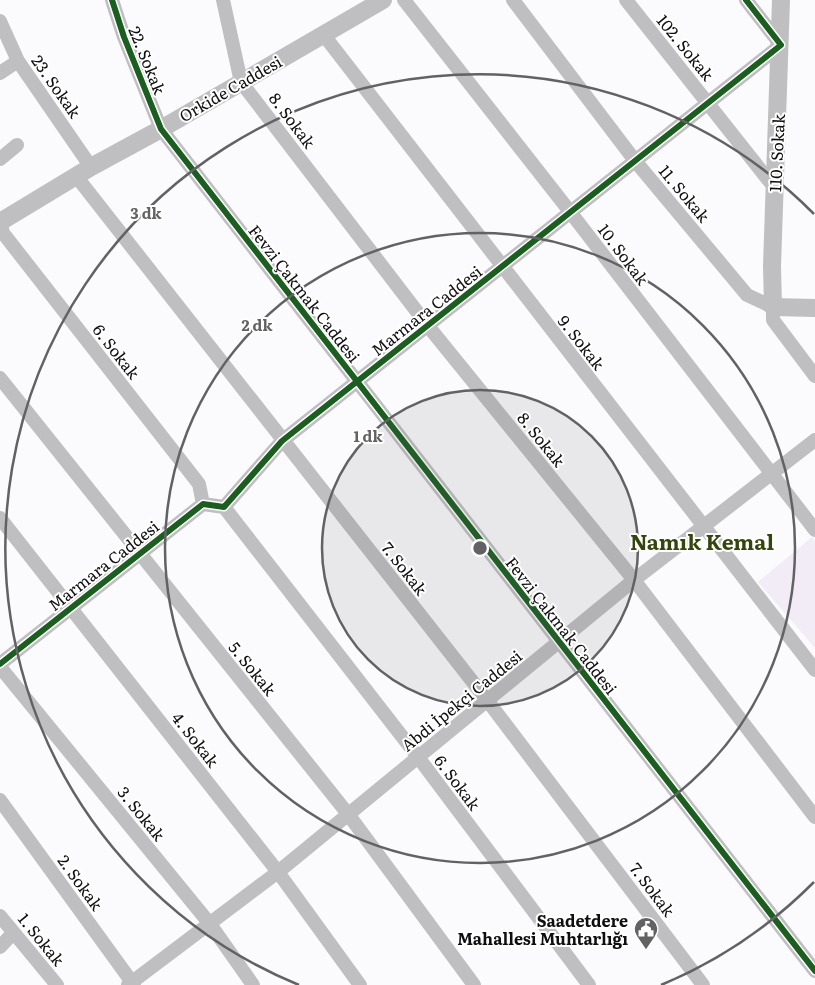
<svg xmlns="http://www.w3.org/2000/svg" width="815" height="985" viewBox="0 0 815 985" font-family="Literata,serif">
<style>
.built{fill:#f1ecf6}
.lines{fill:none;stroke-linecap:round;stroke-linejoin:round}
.minor{stroke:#bfbec0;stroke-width:14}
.tertiary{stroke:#bfbec0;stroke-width:18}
.cycleway-casing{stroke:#fff;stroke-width:9}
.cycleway{stroke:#1b5e20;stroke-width:6}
.ring{fill:none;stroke:#626163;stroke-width:2.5}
.labels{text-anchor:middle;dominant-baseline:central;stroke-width:4;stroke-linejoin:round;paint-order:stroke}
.street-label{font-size:16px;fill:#0f0e10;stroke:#fff}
.poi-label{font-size:16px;font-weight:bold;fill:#0f0e10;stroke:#fff;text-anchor:end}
.district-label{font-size:21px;font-weight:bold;fill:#35450e;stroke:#fff}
.centre{fill:#626163;stroke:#fff;stroke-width:2.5}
.ring-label{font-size:15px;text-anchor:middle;font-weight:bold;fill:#626163;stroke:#fff;stroke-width:4;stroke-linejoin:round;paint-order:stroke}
</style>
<rect width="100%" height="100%" fill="#fbfafd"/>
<!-- built -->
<path class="built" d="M 812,537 L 815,541 L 815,648 L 758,582 Z"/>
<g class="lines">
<!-- minor -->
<path class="minor" d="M 112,0 L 124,37 L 161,129 L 815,971
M 223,0 L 241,82 L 428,326 L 634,580 L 815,817
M 404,0 L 571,213 L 815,530
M 513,0 L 636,162 L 747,295 L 773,307 L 773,320 L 815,376
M 626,0 L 774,187
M 0,21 L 18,61 L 91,167
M 323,34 L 815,670
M 0,73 L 18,61
M 0,159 L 17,145
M 76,176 L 487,700 L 703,985
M 0,220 L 3,233 L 199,484 L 203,504
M 0,378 L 348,814 L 474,985
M 224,507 L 418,757 L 589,985
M 0,518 L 278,872 L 360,985
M 0,664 L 203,504 L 224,507 L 282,441 L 781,45 L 746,0
M 0,667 L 210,924 L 253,985
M 0,800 L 134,985
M 0,916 L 57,985
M 0,947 L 13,933
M 128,985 L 278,872 L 634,580 L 815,440"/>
<!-- tertiary -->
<path class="tertiary" d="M 781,0 L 772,266 L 773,307 L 815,308
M 0,222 L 91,167 L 161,129 L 383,0"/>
<!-- cycleway casing -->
<g class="cycleway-casing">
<path id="cycleway" d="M 112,0 L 124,37 L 161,129 L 815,971
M 0,664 L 203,504 L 224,507 L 282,441 L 781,45 L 746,0"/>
</g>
<!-- cycleway -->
<use href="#cycleway" class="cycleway"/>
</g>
<!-- distance rings -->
<circle cx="480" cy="548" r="158" fill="#626163" fill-opacity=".12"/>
<g class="ring">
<circle cx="480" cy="548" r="158"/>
<circle cx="480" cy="548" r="315"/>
<path d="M814 882A473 473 0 0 1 661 985M299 985A473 473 0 1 1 814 214"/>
</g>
<!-- icons -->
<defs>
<g id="civic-pin" transform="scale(1.25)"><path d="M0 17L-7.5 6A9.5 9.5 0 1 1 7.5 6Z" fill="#626163" stroke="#fff"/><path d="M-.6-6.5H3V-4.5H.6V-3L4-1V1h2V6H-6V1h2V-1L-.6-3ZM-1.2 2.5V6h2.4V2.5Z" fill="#fff"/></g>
</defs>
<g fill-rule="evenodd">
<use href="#civic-pin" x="646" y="929"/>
</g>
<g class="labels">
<!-- street labels -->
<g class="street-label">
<text transform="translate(686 47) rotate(51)">102. Sokak</text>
<text transform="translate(148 60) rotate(68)">22. Sokak</text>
<text transform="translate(57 86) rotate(55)">23. Sokak</text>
<text transform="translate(230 88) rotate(-30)">Orkide Caddesi</text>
<text transform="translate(293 120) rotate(53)">8. Sokak</text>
<text transform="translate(776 153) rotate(-87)">110. Sokak</text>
<text transform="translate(685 193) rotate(50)">11. Sokak</text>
<text transform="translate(624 254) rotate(53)">10. Sokak</text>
<text transform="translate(305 293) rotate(52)">Fevzi Çakmak Caddesi</text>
<text transform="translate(426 310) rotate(-38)">Marmara Caddesi</text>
<text transform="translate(582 342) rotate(52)">9. Sokak</text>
<text transform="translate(117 351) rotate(52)">6. Sokak</text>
<text transform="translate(542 439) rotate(51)">8. Sokak</text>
<text transform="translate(103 565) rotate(-38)">Marmara Caddesi</text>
<text transform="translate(405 568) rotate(52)">7. Sokak</text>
<text transform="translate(562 625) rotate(52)">Fevzi Çakmak Caddesi</text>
<text transform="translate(253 668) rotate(51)">5. Sokak</text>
<text transform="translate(461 700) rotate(-39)">Abdi İpekçi Caddesi</text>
<text transform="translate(196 739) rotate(52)">4. Sokak</text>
<text transform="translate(458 782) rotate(53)">6. Sokak</text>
<text transform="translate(142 813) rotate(51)">3. Sokak</text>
<text transform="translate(81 882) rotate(54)">2. Sokak</text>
<text transform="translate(653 889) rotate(53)">7. Sokak</text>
<text transform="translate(42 939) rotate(51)">1. Sokak</text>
</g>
<!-- poi labels -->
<g class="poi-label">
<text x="628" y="920">Saadetdere<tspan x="628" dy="18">Mahallesi Muhtarlığı</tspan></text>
</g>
<!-- district labels -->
<g class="district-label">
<text x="702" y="540">Namık Kemal</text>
</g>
</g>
<circle cx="480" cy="548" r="8" class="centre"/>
<g class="ring-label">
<text x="146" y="219">3 dk</text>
<text x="257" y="331">2 dk</text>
<text x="368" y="442">1 dk</text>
</g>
</svg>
